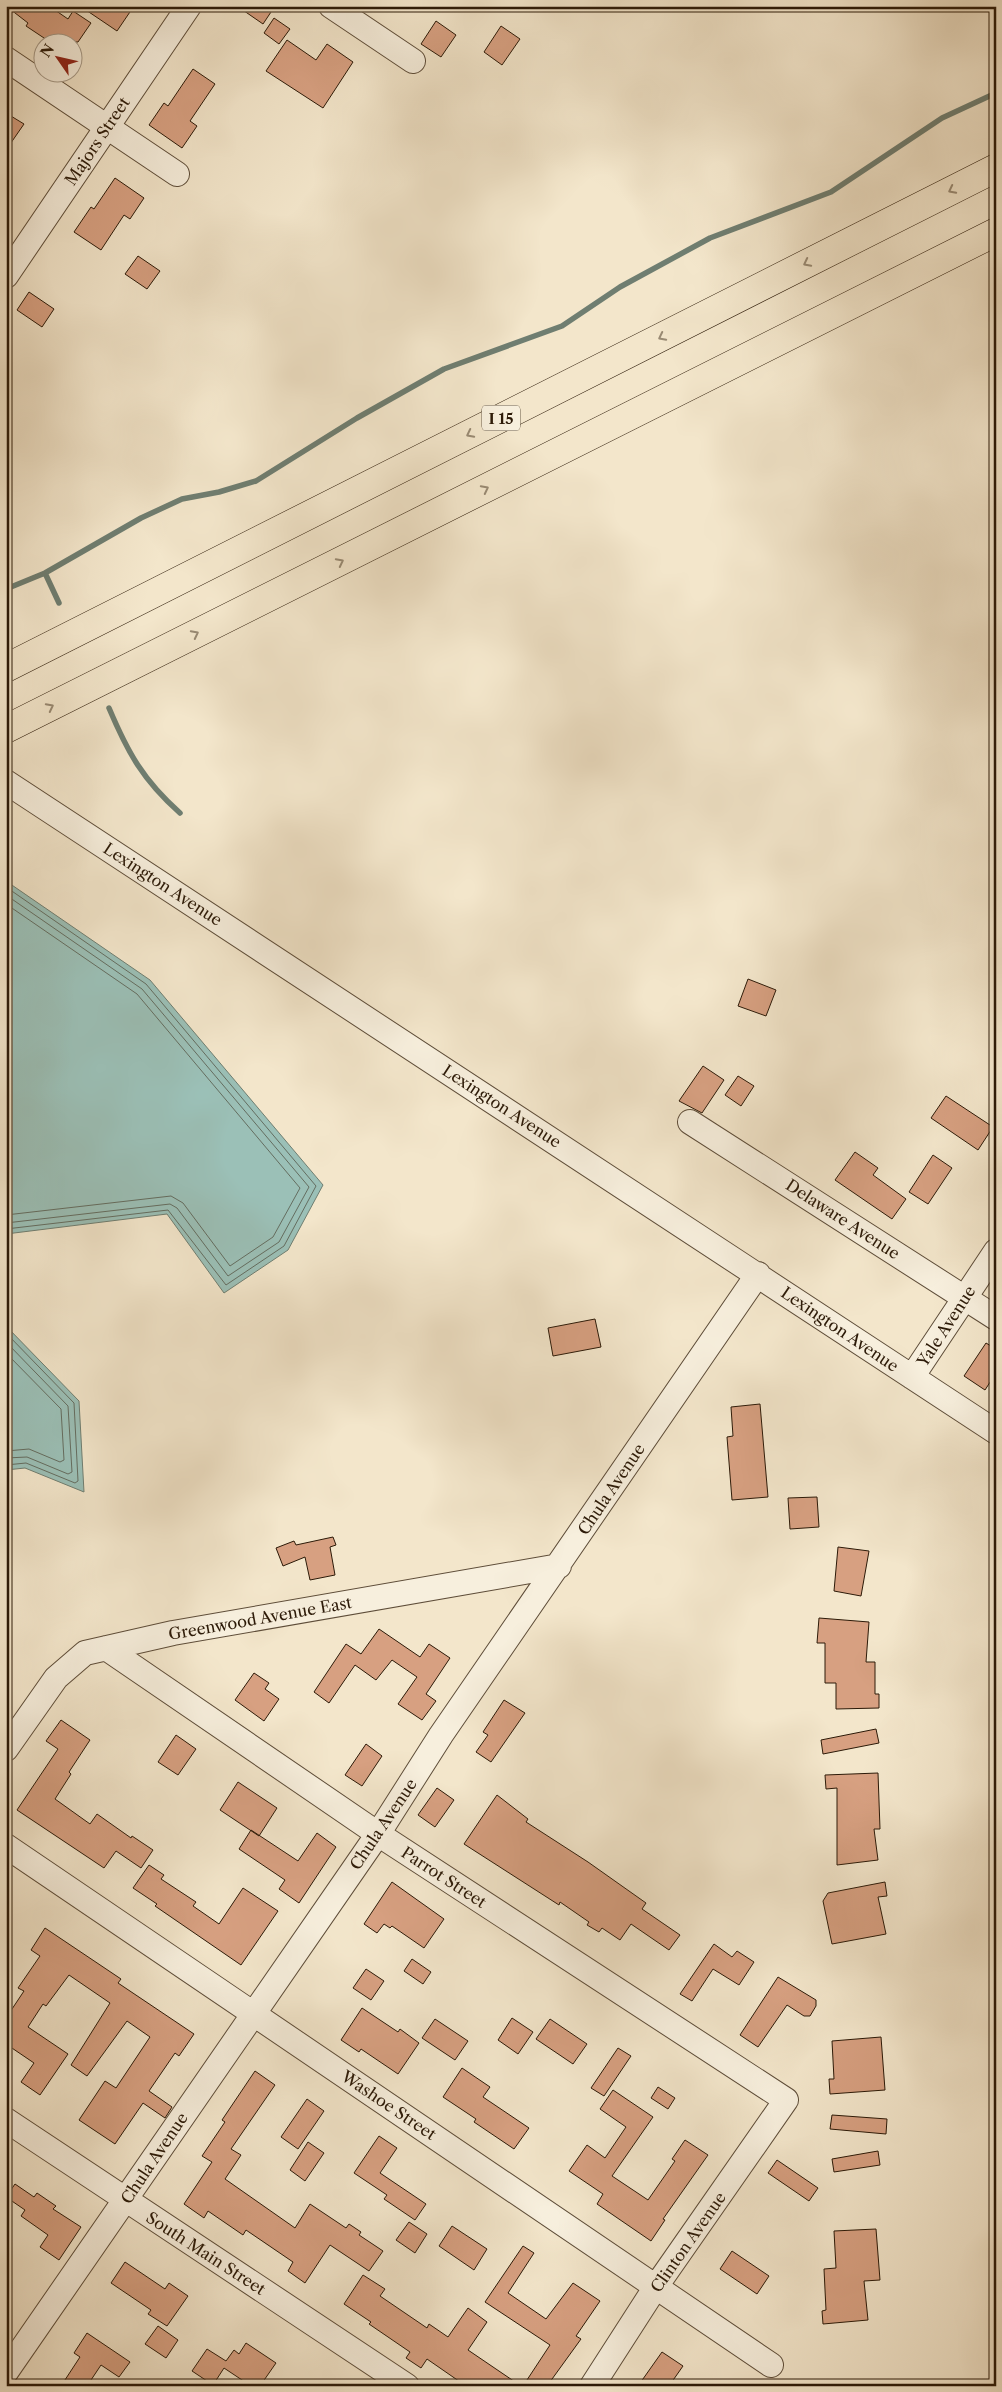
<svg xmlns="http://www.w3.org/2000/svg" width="1002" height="2392" viewBox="0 0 1002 2392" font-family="'Libre Caslon Text',serif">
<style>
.water{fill:#9bc0b7;stroke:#6f7e71}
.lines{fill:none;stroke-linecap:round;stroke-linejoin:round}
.shore{stroke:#646d60;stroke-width:1}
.stream{stroke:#6f7e71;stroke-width:5.5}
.building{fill:#d7a081;stroke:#2c1a08}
.minor-casing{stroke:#5e4d39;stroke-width:26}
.highway-casing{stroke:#2c1a08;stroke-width:29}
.minor{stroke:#f7efdd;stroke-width:24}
.highway{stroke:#f3e6cb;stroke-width:28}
.oneway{stroke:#998a73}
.labels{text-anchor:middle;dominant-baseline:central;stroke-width:4;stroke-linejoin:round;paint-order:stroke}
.shield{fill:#f7efdd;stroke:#695a48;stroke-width:1}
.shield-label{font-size:15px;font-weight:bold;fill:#2c1a08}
.street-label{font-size:16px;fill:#2c1a08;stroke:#f7efdd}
</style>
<rect width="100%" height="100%" fill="#f3e6cb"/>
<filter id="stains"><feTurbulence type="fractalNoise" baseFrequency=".004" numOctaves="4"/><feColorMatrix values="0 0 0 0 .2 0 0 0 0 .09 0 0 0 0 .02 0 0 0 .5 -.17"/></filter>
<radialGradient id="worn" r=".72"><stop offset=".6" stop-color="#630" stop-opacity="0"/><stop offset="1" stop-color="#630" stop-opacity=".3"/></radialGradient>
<!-- water -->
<path class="water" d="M 6,881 L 150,980 L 323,1185 L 288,1250 L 224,1293 L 167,1214 L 6,1234 Z
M 6,1326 L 79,1401 L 84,1492 L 25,1468 L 6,1470 Z"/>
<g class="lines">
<!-- shore -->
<path class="shore" d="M 6,887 L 146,984 L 316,1186 L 284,1246 L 226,1285 L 168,1210 L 6,1229
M 6,895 L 142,989 L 309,1187 L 279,1242 L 228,1276 L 177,1208 L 170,1204 L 6,1223
M 6,904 L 137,994 L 300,1188 L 273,1237 L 230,1266 L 183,1203 L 171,1196 L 6,1215
M 6,1333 L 74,1403 L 78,1481 L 75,1483 L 26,1463 L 6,1465
M 6,1342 L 68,1406 L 72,1472 L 68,1474 L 27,1457 L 6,1458
M 6,1353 L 61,1409 L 64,1460 L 60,1462 L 29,1449 L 6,1451"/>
<!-- stream -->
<path class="stream" d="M 45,573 L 59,603
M 6,589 L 45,573 L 141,518 L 182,499 L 219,492 L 256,481 L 357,418 L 444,369 L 562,326 L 620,287 L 710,238 L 831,192 L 942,118 L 996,93
M 109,708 C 128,753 143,780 180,813"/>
</g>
<!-- building -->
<path class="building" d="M 6,6 L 49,6 L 68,19 L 73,11 L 91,23 L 78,42 L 50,42 L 26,26 L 28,23 Z
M 80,6 L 134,6 L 117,31 Z
M 237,6 L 275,6 L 263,24 Z
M 274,18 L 290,29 L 279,44 L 264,33 Z
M 436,21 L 456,35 L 441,57 L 421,44 Z
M 501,26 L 520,39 L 502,65 L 484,52 Z
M 287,40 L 316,60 L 327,44 L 353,62 L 323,108 L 266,71 Z
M 193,69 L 215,84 L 190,121 L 197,126 L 182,148 L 149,125 L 164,103 L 168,106 Z
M 6,113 L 24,124 L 6,150 Z
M 115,178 L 144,198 L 130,219 L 124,215 L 101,250 L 74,232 L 91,207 L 94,209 Z
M 138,256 L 160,271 L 147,289 L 125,274 Z
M 29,292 L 54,309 L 42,327 L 17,310 Z
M 748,979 L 776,990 L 766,1016 L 738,1006 Z
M 703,1066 L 724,1080 L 702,1113 L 679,1101 Z
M 738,1076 L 754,1086 L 741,1106 L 725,1095 Z
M 946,1096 L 993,1127 L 978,1150 L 931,1118 Z
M 855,1152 L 878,1168 L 873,1175 L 906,1199 L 892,1219 L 835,1180 Z
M 933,1155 L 952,1168 L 928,1204 L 909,1192 Z
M 595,1319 L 601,1347 L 553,1356 L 548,1328 Z
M 986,1343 L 996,1349 L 996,1373 L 985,1390 L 964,1376 Z
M 760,1404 L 768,1497 L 732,1500 L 727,1437 L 733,1436 L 731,1407 Z
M 817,1497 L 819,1527 L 790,1529 L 788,1498 Z
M 333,1537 L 336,1545 L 330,1547 L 335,1575 L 310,1580 L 305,1557 L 283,1566 L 276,1548 L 294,1541 L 296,1545 Z
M 838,1547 L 869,1551 L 861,1596 L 834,1591 Z
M 819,1618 L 869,1622 L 866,1662 L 875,1662 L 875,1694 L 879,1694 L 879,1708 L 836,1709 L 836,1683 L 825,1683 L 825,1643 L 817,1643 Z
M 379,1629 L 420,1657 L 429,1644 L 450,1658 L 426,1694 L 436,1701 L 422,1720 L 398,1704 L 417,1677 L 392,1660 L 376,1680 L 355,1665 L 329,1703 L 314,1692 L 346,1644 L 361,1654 Z
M 254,1673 L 269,1683 L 265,1689 L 279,1699 L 264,1721 L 235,1700 Z
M 504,1700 L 525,1713 L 491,1762 L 476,1752 L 488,1735 L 483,1732 Z
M 61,1720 L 90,1740 L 69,1772 L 71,1774 L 55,1799 L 90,1824 L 97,1814 L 131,1838 L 132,1836 L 153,1850 L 141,1868 L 116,1851 L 104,1868 L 17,1810 L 58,1749 L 46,1741 Z
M 876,1729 L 879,1743 L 823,1754 L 821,1740 Z
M 176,1735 L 196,1749 L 178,1775 L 158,1762 Z
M 366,1744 L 382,1756 L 362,1786 L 345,1775 Z
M 878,1773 L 880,1829 L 874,1829 L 878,1860 L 837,1865 L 837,1788 L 826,1789 L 825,1775 Z
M 238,1782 L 277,1808 L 259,1836 L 220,1810 Z
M 437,1788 L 454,1800 L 435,1827 L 418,1815 Z
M 497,1795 L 528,1819 L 526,1822 L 588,1862 L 646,1903 L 642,1909 L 680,1935 L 669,1950 L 631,1924 L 620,1940 L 602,1928 L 599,1932 L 587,1925 L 589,1922 L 560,1902 L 559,1905 L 464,1844 Z
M 251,1830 L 298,1861 L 317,1833 L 336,1847 L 299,1903 L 279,1889 L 285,1880 L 239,1849 Z
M 149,1865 L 164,1875 L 161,1879 L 196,1902 L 193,1906 L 219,1924 L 243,1888 L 278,1911 L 241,1965 L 155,1906 L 157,1904 L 133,1888 Z
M 392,1882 L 444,1919 L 424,1948 L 392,1926 L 390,1928 L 384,1924 L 377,1933 L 364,1924 Z
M 885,1882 L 887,1896 L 878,1897 L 886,1934 L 832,1944 L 823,1901 L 828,1893 Z
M 45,1928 L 121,1979 L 118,1983 L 194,2034 L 179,2056 L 175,2053 L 149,2091 L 172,2107 L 165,2118 L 143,2103 L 115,2144 L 79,2120 L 105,2081 L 116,2088 L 150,2037 L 127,2021 L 87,2076 L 71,2065 L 110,2003 L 69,1975 L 46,2006 L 43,2004 L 28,2027 L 68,2054 L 40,2095 L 21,2082 L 34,2063 L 6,2044 L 6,2018 L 24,1991 L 18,1988 L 40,1956 L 31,1950 Z
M 714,1944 L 732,1957 L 737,1951 L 754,1962 L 739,1985 L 713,1969 L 692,2001 L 680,1994 Z
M 412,1959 L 431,1972 L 423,1984 L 404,1971 Z
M 366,1969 L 384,1981 L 371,2000 L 353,1988 Z
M 778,1977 L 816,2000 L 816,2006 L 810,2016 L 804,2016 L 787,2005 L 758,2047 L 740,2035 Z
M 362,2008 L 398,2032 L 400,2029 L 419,2043 L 398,2074 L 361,2049 L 359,2052 L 341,2040 Z
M 512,2018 L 533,2032 L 518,2054 L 498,2040 Z
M 435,2019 L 468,2041 L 455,2060 L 422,2038 Z
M 550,2019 L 587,2044 L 573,2064 L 536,2039 Z
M 881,2037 L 885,2090 L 830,2094 L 829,2079 L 834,2079 L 832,2041 Z
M 618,2048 L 631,2056 L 604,2096 L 591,2088 Z
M 462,2068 L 490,2087 L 483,2097 L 529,2128 L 514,2149 L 474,2122 L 476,2119 L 443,2097 Z
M 255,2071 L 275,2085 L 231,2149 L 241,2155 L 225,2179 L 295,2228 L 310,2204 L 346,2228 L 349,2224 L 361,2232 L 359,2235 L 383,2251 L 369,2271 L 330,2245 L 305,2283 L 288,2271 L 293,2262 L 246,2230 L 243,2235 L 208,2211 L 204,2218 L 184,2204 L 212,2162 L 202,2156 L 225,2122 L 222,2120 Z
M 658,2087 L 675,2098 L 668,2109 L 651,2098 Z
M 613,2090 L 653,2117 L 612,2176 L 648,2200 L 675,2161 L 672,2159 L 685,2140 L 708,2155 L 663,2219 L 665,2220 L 651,2241 L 597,2204 L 603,2194 L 569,2171 L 587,2145 L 605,2158 L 626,2127 L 600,2109 Z
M 307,2099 L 324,2111 L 298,2149 L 281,2137 Z
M 832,2115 L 887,2119 L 886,2134 L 830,2129 Z
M 379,2136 L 397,2148 L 380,2173 L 426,2204 L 415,2220 L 384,2199 L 387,2195 L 354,2173 Z
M 308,2142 L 324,2153 L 305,2181 L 290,2170 Z
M 878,2151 L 880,2165 L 834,2172 L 832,2159 Z
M 777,2160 L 818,2188 L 809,2201 L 768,2173 Z
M 15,2184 L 34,2197 L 37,2193 L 56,2206 L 53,2209 L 81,2227 L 59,2260 L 40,2247 L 48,2235 L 21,2216 L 25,2210 L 6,2197 Z
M 409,2222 L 427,2234 L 415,2253 L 396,2240 Z
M 452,2226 L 487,2249 L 474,2270 L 439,2246 Z
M 876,2229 L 880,2280 L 864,2281 L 868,2320 L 823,2324 L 822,2311 L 826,2310 L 824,2269 L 836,2268 L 834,2231 Z
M 523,2246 L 534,2253 L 508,2293 L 546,2319 L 573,2283 L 600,2301 L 576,2336 L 581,2339 L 547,2386 L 523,2386 L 550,2345 L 485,2302 Z
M 732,2251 L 769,2276 L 757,2294 L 720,2269 Z
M 125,2262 L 165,2289 L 169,2283 L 188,2296 L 167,2326 L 148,2314 L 151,2310 L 111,2283 Z
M 363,2275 L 385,2289 L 380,2296 L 427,2328 L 429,2324 L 448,2337 L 468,2308 L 487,2322 L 468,2350 L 521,2386 L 466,2386 L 427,2359 L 421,2368 L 406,2358 L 410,2352 L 369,2324 L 371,2322 L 344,2304 Z
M 158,2326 L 178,2340 L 166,2358 L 145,2344 Z
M 87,2333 L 130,2362 L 119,2377 L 101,2365 L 87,2386 L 61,2386 L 80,2357 L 74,2353 Z
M 246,2343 L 276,2363 L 260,2386 L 251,2386 L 224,2368 L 213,2385 L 192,2371 L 207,2349 L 226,2361 L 234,2350 L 239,2354 Z
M 662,2352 L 683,2366 L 669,2386 L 638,2386 Z"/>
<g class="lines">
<!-- minor casing -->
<g class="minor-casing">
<path id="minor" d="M 331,6 L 413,61
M 6,59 L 177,174
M 6,276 L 189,6
M 6,782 L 996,1432
M 690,1122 L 996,1318
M 912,1377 L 996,1251
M 106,1648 L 378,1834 L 786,2100 L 657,2285 L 592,2386
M 6,1749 L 56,1678 L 85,1653 L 173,1633 L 559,1566
M 6,1846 L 771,2365
M 6,2120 L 407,2386
M 6,2372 L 378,1834 L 441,1735 L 758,1274"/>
</g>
<!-- highway casing -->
<g class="highway-casing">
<path id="highway" d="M 6,668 L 996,168
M 6,729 L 996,232"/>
</g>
<!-- minor -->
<use href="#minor" class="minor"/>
<!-- highway -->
<use href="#highway" class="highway"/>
</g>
<!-- one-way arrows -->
<defs><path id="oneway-chevron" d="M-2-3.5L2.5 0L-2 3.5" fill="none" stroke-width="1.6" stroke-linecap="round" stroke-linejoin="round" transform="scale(1.25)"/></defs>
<g class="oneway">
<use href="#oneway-chevron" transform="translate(952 190) rotate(153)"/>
<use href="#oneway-chevron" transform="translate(807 263) rotate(153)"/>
<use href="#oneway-chevron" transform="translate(662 337) rotate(153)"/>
<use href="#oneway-chevron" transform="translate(470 434) rotate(153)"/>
<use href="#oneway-chevron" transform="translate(485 489) rotate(-27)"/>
<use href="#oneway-chevron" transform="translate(340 562) rotate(-27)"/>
<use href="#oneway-chevron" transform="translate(195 634) rotate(-27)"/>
<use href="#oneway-chevron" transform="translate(50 707) rotate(-27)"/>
</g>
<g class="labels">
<!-- shield labels -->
<rect class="shield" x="482" y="405.5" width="38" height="25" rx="4"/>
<g class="shield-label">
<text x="501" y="418">I 15</text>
</g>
<!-- street labels -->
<g class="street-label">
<text transform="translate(97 141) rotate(-56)">Majors Street</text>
<text transform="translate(163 884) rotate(33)">Lexington Avenue</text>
<text transform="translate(502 1106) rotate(33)">Lexington Avenue</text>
<text transform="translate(843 1219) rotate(33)">Delaware Avenue</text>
<text transform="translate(946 1326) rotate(-57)">Yale Avenue</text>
<text transform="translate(840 1329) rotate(34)">Lexington Avenue</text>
<text transform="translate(611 1489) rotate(-56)">Chula Avenue</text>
<text transform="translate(260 1618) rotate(-10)">Greenwood Avenue East</text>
<text transform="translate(383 1824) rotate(-56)">Chula Avenue</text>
<text transform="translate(444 1877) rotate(33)">Parrot Street</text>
<text transform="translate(389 2105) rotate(34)">Washoe Street</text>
<text transform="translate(154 2158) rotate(-56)">Chula Avenue</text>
<text transform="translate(688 2242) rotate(-55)">Clinton Avenue</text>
<text transform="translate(206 2253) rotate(33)">South Main Street</text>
</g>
</g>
<!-- margin -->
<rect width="1002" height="2392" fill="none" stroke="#f3e6cb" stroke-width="25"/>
<rect x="8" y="8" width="987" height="2377" fill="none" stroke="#2c1a08" stroke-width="2.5"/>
<rect x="12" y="12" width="977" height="2367" fill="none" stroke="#2c1a08"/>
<!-- north arrow -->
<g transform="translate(58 58) rotate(304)"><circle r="24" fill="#f7efdd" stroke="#a69a88"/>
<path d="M0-4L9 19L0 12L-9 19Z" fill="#8f2418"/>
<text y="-8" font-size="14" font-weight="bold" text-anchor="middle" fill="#2c1a08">N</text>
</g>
<rect width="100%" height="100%" filter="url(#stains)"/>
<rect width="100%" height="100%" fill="url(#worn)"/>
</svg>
